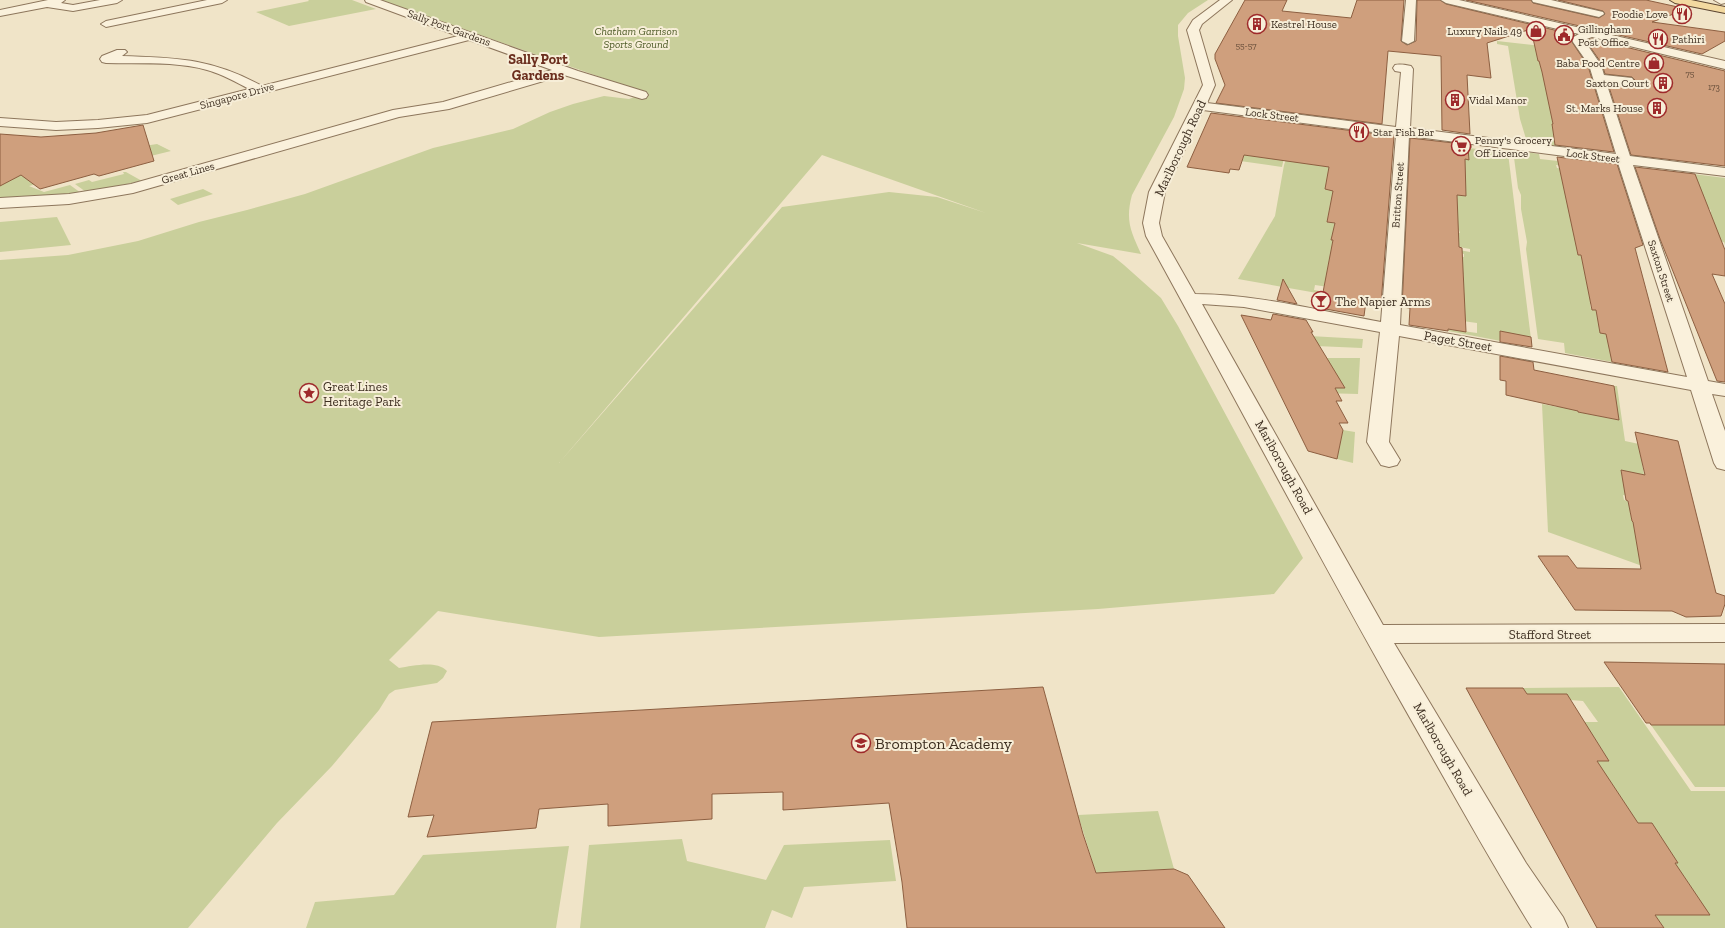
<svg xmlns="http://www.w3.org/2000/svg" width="1725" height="928" viewBox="0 0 1725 928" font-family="'Zilla Slab',serif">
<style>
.green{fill:#c9cf9b;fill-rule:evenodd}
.building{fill:#cf9f7d;stroke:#8d5f41}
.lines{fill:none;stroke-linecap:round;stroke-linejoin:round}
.minor-casing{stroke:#8d765c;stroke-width:2}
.major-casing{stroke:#5b4430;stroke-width:2}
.minor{fill:#faf1dc;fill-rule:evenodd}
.major{fill:#f3d9a0;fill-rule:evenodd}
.labels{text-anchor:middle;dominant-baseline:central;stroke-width:4;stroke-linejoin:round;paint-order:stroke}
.far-number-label{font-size:9px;fill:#624a37}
.far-poi-label{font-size:11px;fill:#3d2e20;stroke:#f7eed8;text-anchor:start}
.far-street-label{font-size:11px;fill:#3d2e20;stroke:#f7eed8}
.far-park-label{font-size:11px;font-style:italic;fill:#4d5a26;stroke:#f7eed8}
.street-label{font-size:13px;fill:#3d2e20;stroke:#f7eed8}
.poi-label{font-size:13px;fill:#3d2e20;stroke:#f7eed8;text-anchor:start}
.far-district-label{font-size:14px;font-weight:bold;fill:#6b2e1e;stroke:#f7eed8}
.near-poi-label{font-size:16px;fill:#3d2e20;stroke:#f7eed8;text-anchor:start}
</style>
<rect width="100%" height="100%" fill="#f0e4c8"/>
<!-- green -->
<path class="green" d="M 308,0 L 352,0 L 376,9 L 289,26 L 256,12 L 309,1 Z
M 380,0 L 1208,0 L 1188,13 L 1178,25 L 1178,36 L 1185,78 L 1184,89 L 1174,117 L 1132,195 C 1125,221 1131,231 1141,254 L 1077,243 L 1113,256 L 1124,265 L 1161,298 L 1178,326 L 1303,558 L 1274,594 L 1098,609 L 599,637 L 438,611 L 389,660 L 399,668 C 413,666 436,660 447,671 L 443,678 L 437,683 L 395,690 L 389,694 L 379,710 L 332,766 L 277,823 L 188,928 L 0,928 L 0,260 L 68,255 L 138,241 L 199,222 L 247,210 L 305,194 L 433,148 L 513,129 L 550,112 L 573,104 L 604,96 L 629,99 L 646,93 ZM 822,155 L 986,213 L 937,197 L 889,192 L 782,207 L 559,463 Z
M 1497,41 L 1542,46 L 1538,61 L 1555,63 L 1569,123 L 1552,121 L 1552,123 L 1570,125 L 1561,145 L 1562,147 L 1527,142 L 1520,119 L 1508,46 L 1497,44 Z
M 157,144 L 171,151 L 29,186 L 44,192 L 70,185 L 81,193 L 12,198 L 0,198 L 0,181 L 8,182 L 13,179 L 6,178 L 94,154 Z
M 1454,146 L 1508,153 L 1532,347 L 1448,331 L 1448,329 L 1477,333 L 1477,323 L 1448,319 L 1464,276 L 1463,274 L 1456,272 L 1445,254 L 1464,257 L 1464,254 L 1460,253 L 1459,250 L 1470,252 L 1470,249 L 1459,247 L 1459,242 L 1444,231 L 1460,233 L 1459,230 L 1454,229 L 1453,194 L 1466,196 L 1466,191 L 1461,191 L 1464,159 L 1468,160 Z
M 1246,148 L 1285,153 L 1282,167 L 1219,158 L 1220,156 L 1243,159 Z
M 1513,150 L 1539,154 L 1540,159 L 1558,161 L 1580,168 L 1556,165 L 1557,168 L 1581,171 L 1577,251 L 1578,254 L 1592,257 L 1616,308 L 1590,304 L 1591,309 L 1617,314 L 1599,327 L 1600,332 L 1623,337 L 1611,356 L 1612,362 L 1565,353 L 1564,343 L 1538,339 L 1526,249 L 1527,242 L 1521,209 L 1521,195 L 1518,188 Z
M 1287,156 L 1352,170 L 1350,189 L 1326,185 L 1325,189 L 1349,193 L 1348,203 L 1331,201 L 1327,222 L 1343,225 L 1343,226 L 1334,225 L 1334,229 L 1343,230 L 1331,240 L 1341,242 L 1335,288 L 1315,285 L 1314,290 L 1335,294 L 1334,296 L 1238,279 L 1275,216 L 1284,165 Z
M 123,172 L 126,172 L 142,181 L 86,192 L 75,184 L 89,180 L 92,182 L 124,174 Z
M 1685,173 L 1725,178 L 1725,245 L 1724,242 L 1698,239 L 1702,220 L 1714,222 L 1714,220 L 1689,216 L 1712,217 L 1711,214 L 1686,211 L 1686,209 L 1711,212 L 1710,209 L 1684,206 L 1687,177 Z
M 203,189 L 213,194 L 178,205 L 170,199 Z
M 57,217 L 71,245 L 0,252 L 0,222 Z
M 1310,336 L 1363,339 L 1362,348 L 1316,346 Z
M 1326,358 L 1360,358 L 1358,394 L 1321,393 Z
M 1614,386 L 1617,386 L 1625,441 L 1639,444 L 1644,475 L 1621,470 L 1622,477 L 1626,478 L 1647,500 L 1623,495 L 1624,500 L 1647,505 L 1630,512 L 1632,521 L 1652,526 L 1681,580 L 1548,532 L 1542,404 L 1558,407 L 1577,397 L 1579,412 L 1618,420 Z
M 1343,430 L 1355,432 L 1353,463 L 1337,459 Z
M 1619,687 L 1691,791 L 1725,791 L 1725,928 L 1663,928 L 1655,915 L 1709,915 L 1684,876 L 1626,876 L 1677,862 L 1652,823 L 1630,823 L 1630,811 L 1609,779 L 1576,779 L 1596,761 L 1609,761 L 1594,737 L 1542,722 L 1598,722 L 1583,701 L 1570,700 L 1527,694 L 1523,688 Z
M 1725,713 L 1725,787 L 1695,787 L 1651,725 Z
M 1158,811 L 1174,869 L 1096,873 L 1078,815 Z
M 682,839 L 687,861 L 766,880 L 784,845 L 890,840 L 896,881 L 804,887 L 792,918 L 772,910 L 765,928 L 580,928 L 589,845 Z
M 569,846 L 556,928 L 306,928 L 315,902 L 394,895 L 423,855 Z"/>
<!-- building -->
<path class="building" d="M 1245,0 L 1287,0 L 1282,11 L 1351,18 L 1357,0 L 1404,0 L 1401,41 L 1407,45 L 1416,41 L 1417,0 L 1440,0 L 1446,4 L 1575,35 L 1571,37 L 1572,42 L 1588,66 L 1614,152 L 1555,145 L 1552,124 L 1553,124 L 1542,72 L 1539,61 L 1538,61 L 1531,29 L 1487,43 L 1491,78 L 1467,75 L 1470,134 L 1442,130 L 1441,56 L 1388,51 L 1382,124 L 1216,103 L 1225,85 L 1215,59 L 1215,54 Z
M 1466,0 L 1531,0 L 1533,3 L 1599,18 L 1605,14 L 1603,11 L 1558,0 L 1646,0 L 1687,9 L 1652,22 L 1725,32 L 1725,41 L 1702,54 Z
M 1592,39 L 1725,71 L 1725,166 L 1631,155 L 1608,84 L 1628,86 L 1633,85 L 1635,80 L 1632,77 L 1605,74 L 1602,64 L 1586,41 Z
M 1211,113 L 1394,136 L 1381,304 L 1366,301 L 1364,316 L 1320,308 L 1333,240 L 1331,240 L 1335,223 L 1327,222 L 1333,191 L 1325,189 L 1329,167 L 1244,155 L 1239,170 L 1230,169 L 1229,173 L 1187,167 Z
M 143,125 L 154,161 L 99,176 L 94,174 L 40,189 L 21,175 L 0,186 L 0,134 L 41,137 L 96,133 Z
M 1410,138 L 1471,145 L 1471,148 L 1468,148 L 1469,160 L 1465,159 L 1466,196 L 1457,195 L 1459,247 L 1462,248 L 1466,332 L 1448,329 L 1448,331 L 1409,325 L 1410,308 L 1402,307 Z
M 1557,157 L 1617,164 L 1643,245 L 1635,248 L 1668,372 L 1612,362 L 1606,334 L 1600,333 L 1596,310 L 1592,310 L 1581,255 L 1578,255 Z
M 1635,167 L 1695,174 L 1725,250 L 1725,276 L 1712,274 L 1725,304 L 1725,382 L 1717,381 L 1660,239 Z
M 1283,279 L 1297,304 L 1277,300 Z
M 1273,314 L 1306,320 L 1313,332 L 1311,332 L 1345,388 L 1335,388 L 1342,401 L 1336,401 L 1348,423 L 1339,423 L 1343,430 L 1337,459 L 1308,451 L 1241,315 L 1271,320 Z
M 1500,331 L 1531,337 L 1532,347 L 1500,342 Z
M 1500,356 L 1533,362 L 1534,370 L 1614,386 L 1619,420 L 1578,412 L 1578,411 L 1506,395 L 1506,381 L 1500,380 Z
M 1635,432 L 1678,441 L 1716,593 L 1725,596 L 1725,604 L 1721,616 L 1686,617 L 1672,611 L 1575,610 L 1538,556 L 1568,556 L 1577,568 L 1641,569 L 1633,522 L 1632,521 L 1628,501 L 1626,500 L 1621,470 L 1645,475 Z
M 1604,662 L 1725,664 L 1725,725 L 1651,725 L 1650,723 L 1646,723 Z
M 1043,687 L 1083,834 L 1096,873 L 1174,869 L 1188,875 L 1225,928 L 907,928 L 902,882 L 889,803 L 783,810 L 783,792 L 712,794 L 712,819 L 608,826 L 608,804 L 539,809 L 536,828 L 427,837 L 434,815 L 408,817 L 432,722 Z
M 1466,688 L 1523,688 L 1527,694 L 1567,694 L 1609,761 L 1597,761 L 1638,823 L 1652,823 L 1678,863 L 1675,863 L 1710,915 L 1655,915 L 1664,928 L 1597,928 Z"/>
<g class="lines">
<!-- minor casing -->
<g class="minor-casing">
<path id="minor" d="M 48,0 L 65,0 L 61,3 L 73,5 L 100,0 L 122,0 L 117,3 L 73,11 L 47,7 L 0,16 L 0,10 Z
M 207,0 L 227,0 L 222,3 L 106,27 L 101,24 L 106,21 Z
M 365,0 L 380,0 L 578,71 L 646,92 L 648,95 L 646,98 L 642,99 L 564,75 L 449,109 L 399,117 L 133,193 L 69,204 L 0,208 L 0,198 L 69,194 L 131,184 L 393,110 L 443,102 L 552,70 L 469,40 L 147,123 L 98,128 L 56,130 L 0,126 L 0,118 L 56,122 L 98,120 L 147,115 L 249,89 C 236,82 222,74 207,70 C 175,61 139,64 106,63 L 102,62 L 100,59 L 102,56 L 117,50 L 125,50 L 127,52 L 122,56 C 177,58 211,58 262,86 L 458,36 L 366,2 Z
M 1220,0 L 1232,0 L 1202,24 L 1199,30 L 1215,85 L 1207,103 L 1396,127 L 1401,72 L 1395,71 L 1393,68 L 1395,65 C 1400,64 1406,65 1411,66 L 1413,69 L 1410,128 L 1616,154 L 1589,65 L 1573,42 L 1572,38 L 1579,34 L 1446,3 L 1441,0 L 1459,0 L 1725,61 L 1725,69 L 1592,37 L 1584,40 L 1601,65 L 1604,75 L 1632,78 L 1634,81 L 1632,84 L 1628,85 L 1606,82 L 1630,156 L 1725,168 L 1725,176 L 1633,165 L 1708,381 L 1725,384 L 1725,396 L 1712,394 L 1725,431 L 1725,470 L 1717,468 L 1714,463 L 1691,390 L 1399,336 L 1389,442 L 1400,460 L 1397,465 L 1389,467 L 1381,465 L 1367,442 L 1380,332 L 1244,307 L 1202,304 L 1383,625 L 1725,624 L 1725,642 L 1394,643 L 1526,863 L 1563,917 L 1568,928 L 1532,928 C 1493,866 1458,802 1422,739 C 1327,573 1238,403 1146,236 L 1143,223 L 1149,192 L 1203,85 L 1187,30 L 1193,20 ZM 1203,110 L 1396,135 L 1381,322 C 1321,311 1256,294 1195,294 L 1162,236 L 1159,223 L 1165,192 ZM 1409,136 L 1618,163 L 1687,377 L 1400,325 Z
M 1406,0 L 1416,0 L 1414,41 L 1408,44 L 1402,41 Z
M 1532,0 L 1551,0 L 1603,12 L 1604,14 L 1599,17 L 1533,2 Z
M 1714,0 L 1725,0 L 1725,3 L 1721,4 Z"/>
</g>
<!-- major casing -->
<g class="major-casing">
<path id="major" d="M 1670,0 L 1691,0 L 1725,7 L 1725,13 L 1675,3 Z"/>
</g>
<!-- minor -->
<use href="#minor" class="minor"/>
<!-- major -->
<use href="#major" class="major"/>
</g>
<!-- icons -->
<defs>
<g id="restaurant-ring" transform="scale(1)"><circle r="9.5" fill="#f7eed8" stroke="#9e2a2b" stroke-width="1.5"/><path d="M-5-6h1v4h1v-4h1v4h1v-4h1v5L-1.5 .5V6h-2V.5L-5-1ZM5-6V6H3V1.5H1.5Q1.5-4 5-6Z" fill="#9e2a2b"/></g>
<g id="building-ring" transform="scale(1)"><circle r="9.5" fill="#f7eed8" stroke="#9e2a2b" stroke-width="1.5"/><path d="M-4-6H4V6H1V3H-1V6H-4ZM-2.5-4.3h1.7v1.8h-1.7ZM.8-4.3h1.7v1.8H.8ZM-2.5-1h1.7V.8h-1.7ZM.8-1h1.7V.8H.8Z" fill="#9e2a2b"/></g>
<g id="shop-ring" transform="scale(1)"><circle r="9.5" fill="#f7eed8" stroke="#9e2a2b" stroke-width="1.5"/><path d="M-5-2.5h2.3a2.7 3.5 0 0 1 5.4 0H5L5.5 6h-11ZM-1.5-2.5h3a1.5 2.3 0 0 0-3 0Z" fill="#9e2a2b"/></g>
<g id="civic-ring" transform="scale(1)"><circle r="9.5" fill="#f7eed8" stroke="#9e2a2b" stroke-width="1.5"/><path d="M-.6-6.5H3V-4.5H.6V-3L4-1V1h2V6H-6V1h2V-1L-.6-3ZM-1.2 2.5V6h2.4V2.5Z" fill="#9e2a2b"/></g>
<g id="supermarket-ring" transform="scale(1)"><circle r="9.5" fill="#f7eed8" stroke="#9e2a2b" stroke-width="1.5"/><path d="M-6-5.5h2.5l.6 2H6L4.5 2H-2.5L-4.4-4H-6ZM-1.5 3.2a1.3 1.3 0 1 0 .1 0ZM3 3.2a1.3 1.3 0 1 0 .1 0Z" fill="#9e2a2b"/></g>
<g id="bar-ring" transform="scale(1)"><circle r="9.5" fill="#f7eed8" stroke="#9e2a2b" stroke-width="1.5"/><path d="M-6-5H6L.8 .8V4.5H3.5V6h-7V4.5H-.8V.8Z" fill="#9e2a2b"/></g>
<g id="sight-ring" transform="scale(1)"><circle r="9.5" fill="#f7eed8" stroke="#9e2a2b" stroke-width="1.5"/><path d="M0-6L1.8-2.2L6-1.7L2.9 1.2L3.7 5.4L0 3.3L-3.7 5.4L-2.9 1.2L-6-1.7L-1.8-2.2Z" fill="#9e2a2b"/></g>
<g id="school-ring" transform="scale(1)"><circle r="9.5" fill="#f7eed8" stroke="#9e2a2b" stroke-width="1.5"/><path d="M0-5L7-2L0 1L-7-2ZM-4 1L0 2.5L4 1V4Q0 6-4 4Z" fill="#9e2a2b"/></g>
</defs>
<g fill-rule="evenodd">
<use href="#restaurant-ring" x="1682" y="14"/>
<use href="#building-ring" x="1257" y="24"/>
<use href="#shop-ring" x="1536" y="31"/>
<use href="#civic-ring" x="1564" y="35"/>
<use href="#restaurant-ring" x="1658" y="39"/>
<use href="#shop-ring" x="1654" y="63"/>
<use href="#building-ring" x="1663" y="83"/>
<use href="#building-ring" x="1455" y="100"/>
<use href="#building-ring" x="1657" y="108"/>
<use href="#restaurant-ring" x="1359" y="132"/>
<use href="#supermarket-ring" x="1461" y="146"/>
<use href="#bar-ring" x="1321" y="301"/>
<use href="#sight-ring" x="309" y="393"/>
<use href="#school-ring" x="861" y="743"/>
</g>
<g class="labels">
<!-- far-number labels -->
<g class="far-number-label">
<text x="1246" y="46">55-57</text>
<text x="1690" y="74">75</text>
<text x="1714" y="87">173</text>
</g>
<!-- far-poi labels -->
<g class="far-poi-label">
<text x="1668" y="14" text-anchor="end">Foodie Love</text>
<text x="1271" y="24">Kestrel House</text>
<text x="1578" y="29">Gillingham<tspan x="1578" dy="13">Post Office</tspan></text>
<text x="1522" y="31" text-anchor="end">Luxury Nails 49</text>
<text x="1672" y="39">Pathiri</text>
<text x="1640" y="63" text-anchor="end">Baba Food Centre</text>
<text x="1649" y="83" text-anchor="end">Saxton Court</text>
<text x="1469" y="100">Vidal Manor</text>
<text x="1643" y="108" text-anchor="end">St. Marks House</text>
<text x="1373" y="132">Star Fish Bar</text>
<text x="1475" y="140">Penny's Grocery<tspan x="1475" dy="13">Off Licence</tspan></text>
</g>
<!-- far-street labels -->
<g class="far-street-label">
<text transform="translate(449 28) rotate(20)">Sally Port Gardens</text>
<text transform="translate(237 96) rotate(-15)">Singapore Drive</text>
<text transform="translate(1272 115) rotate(7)">Lock Street</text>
<text transform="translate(1593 156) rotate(7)">Lock Street</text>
<text transform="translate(188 173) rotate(-16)">Great Lines</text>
<text transform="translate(1398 195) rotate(-86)">Britton Street</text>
<text transform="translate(1661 271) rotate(72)">Saxton Street</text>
</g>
<!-- far-park labels -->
<g class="far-park-label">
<text x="636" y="31">Chatham Garrison<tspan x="636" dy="13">Sports Ground</tspan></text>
</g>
<!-- street labels -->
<g class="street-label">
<text transform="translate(1180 148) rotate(-65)">Marlborough Road</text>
<text transform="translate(1458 341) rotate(10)">Paget Street</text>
<text transform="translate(1284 467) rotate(61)">Marlborough Road</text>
<text x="1550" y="634">Stafford Street</text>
<text transform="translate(1443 749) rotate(60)">Marlborough Road</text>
</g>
<!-- poi labels -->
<g class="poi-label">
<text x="1335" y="301">The Napier Arms</text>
<text x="323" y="386">Great Lines<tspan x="323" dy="15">Heritage Park</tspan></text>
</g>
<!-- far-district labels -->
<g class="far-district-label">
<text x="538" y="59">Sally Port<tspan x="538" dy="16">Gardens</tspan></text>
</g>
<!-- near-poi labels -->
<g class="near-poi-label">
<text x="875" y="743">Brompton Academy</text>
</g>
</g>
</svg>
